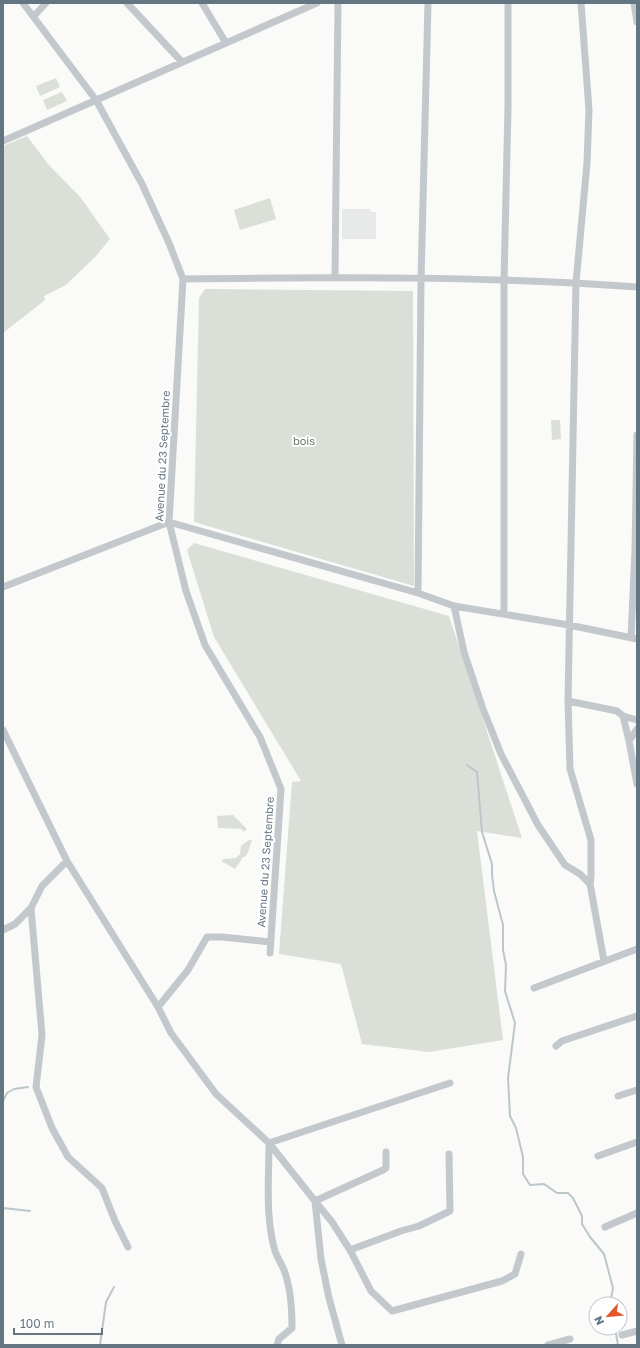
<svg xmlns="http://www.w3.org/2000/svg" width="640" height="1348" viewBox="0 0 640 1348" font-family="'Golos Text',sans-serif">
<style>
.built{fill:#e8e9e9}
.green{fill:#dadfd7}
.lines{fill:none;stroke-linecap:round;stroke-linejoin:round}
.stream{stroke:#bbc7cb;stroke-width:2}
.minor{stroke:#c3c8cc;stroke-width:7}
.labels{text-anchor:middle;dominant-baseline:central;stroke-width:4;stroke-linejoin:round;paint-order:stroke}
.park-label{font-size:11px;fill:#687a64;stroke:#fff}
.street-label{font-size:11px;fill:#657683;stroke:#fff}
</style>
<rect width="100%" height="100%" fill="#fafaf8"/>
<!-- built -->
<path class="built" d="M 342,209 L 371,209 L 371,212 L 376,212 L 376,239 L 342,239 Z"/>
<!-- green -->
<path class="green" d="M 56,78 L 60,87 L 40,96 L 36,86 Z
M 62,92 L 67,101 L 47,110 L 43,100 Z
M 27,136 L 48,164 L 81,198 L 110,239 L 96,256 L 66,285 L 44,296 L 45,300 L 3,333 L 3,146 Z
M 270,198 L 276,219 L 240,230 L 234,210 Z
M 205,289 L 413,291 L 414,586 L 194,522 L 199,298 Z
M 551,420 L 560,420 L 561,439 L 552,440 Z
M 194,543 L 449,616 L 522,838 L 477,831 L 503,1040 L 429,1052 L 362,1044 L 341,964 L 279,954 L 292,782 L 301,781 L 214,637 L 187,550 Z
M 233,815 L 247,829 L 243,832 L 242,829 L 218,828 L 217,816 Z
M 249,840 L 252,840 L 248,852 L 245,857 L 243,857 L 235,869 L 221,861 L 224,859 L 236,858 L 240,854 L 241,846 Z"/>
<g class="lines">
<!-- stream -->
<path class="stream" d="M 467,765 L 477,772 L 482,832 L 492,864 L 492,875 L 494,891 L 503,925 L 503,950 L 506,965 L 505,991 L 515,1023 L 508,1078 L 510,1116 L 516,1128 L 523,1157 L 523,1174 L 530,1185 L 544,1184 L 557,1193 L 568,1193 L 573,1198 L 582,1216 L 582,1224 L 590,1237 L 604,1254 L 613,1288 L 610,1304
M 3,1101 L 7,1093 L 14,1089 L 28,1087
M 3,1208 L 30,1211
M 615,1328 L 618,1345
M 100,1345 L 106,1302 L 114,1287"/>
<!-- minor -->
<path class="minor" d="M 23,3 L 96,100 L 142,184 L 169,243 L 183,279 L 169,522 L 186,591 L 205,645 L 260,737 L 281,789 L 270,953
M 127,3 L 182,62
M 202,3 L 226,43
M 581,3 L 589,110 L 587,163 L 576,283 L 568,701 L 617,711 L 623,716 L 637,720
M 634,3 L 637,22
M 34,16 L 46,3
M 3,141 L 317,3
M 335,277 L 338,3
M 183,279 C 334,277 486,276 637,287
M 3,587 L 169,522 L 418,593 L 454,606 L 569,625 L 637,639
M 418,593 L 421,280 L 428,3
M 454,606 L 464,652 L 483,709 L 501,754 L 538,825 L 565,865 L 580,874 L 590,884 L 604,961
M 504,614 L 504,281 L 508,107 L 508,3
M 631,638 L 635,550 L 637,435
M 568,701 L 570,769 L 591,840 L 591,876 L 590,884
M 623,716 L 629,741
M 637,729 L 629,741 L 637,784
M 3,730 L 67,861 L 158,1007 L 171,1033 L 216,1094 L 269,1143 L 315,1201 L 321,1259 L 329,1298 L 342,1345
M 31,908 L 42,1035 L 36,1087 L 52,1128 L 68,1157 L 102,1188 L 115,1221 L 128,1247
M 3,930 L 15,924 L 31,908 L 42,886 L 67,861
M 534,988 L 637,949
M 158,1007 L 188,970 L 207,937 L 222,937 L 270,942
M 556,1046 L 562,1041 L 637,1016
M 618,1096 L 637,1090
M 386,1152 L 386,1168 L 383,1170 L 315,1201 L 332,1222 L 350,1250 L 371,1291 L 392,1311 L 502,1281 L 515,1274 L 521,1254
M 598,1156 L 637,1142
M 605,1227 L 637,1213
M 350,1250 L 401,1231 L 419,1226 L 450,1211 L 449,1154
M 622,1335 L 637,1331
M 277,1345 L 279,1339 L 292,1328 C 292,1312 291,1292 286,1276 C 284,1267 278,1260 275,1251 C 265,1217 269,1178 269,1143 L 450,1083
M 548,1345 L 570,1339"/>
</g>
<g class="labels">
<!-- park labels -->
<g class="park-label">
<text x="304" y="440">bois</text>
</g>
<!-- street labels -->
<g class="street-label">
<text transform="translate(162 456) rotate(-87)">Avenue du 23 Septembre</text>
<text transform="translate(265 862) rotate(-86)">Avenue du 23 Septembre</text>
</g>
</g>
<!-- border -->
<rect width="640" height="1348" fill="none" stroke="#657683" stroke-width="8"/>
<!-- north arrow -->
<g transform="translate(608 1316) rotate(243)"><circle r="19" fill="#ffffff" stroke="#c1c8cd"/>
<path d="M0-3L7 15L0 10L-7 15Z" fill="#e4572e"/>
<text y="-6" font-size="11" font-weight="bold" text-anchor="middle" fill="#657683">N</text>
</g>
<!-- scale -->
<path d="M14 1328v6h88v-6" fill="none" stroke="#657683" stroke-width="2"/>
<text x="20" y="1328" font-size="12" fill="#657683" stroke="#ffffff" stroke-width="3" paint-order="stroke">100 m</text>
</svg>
